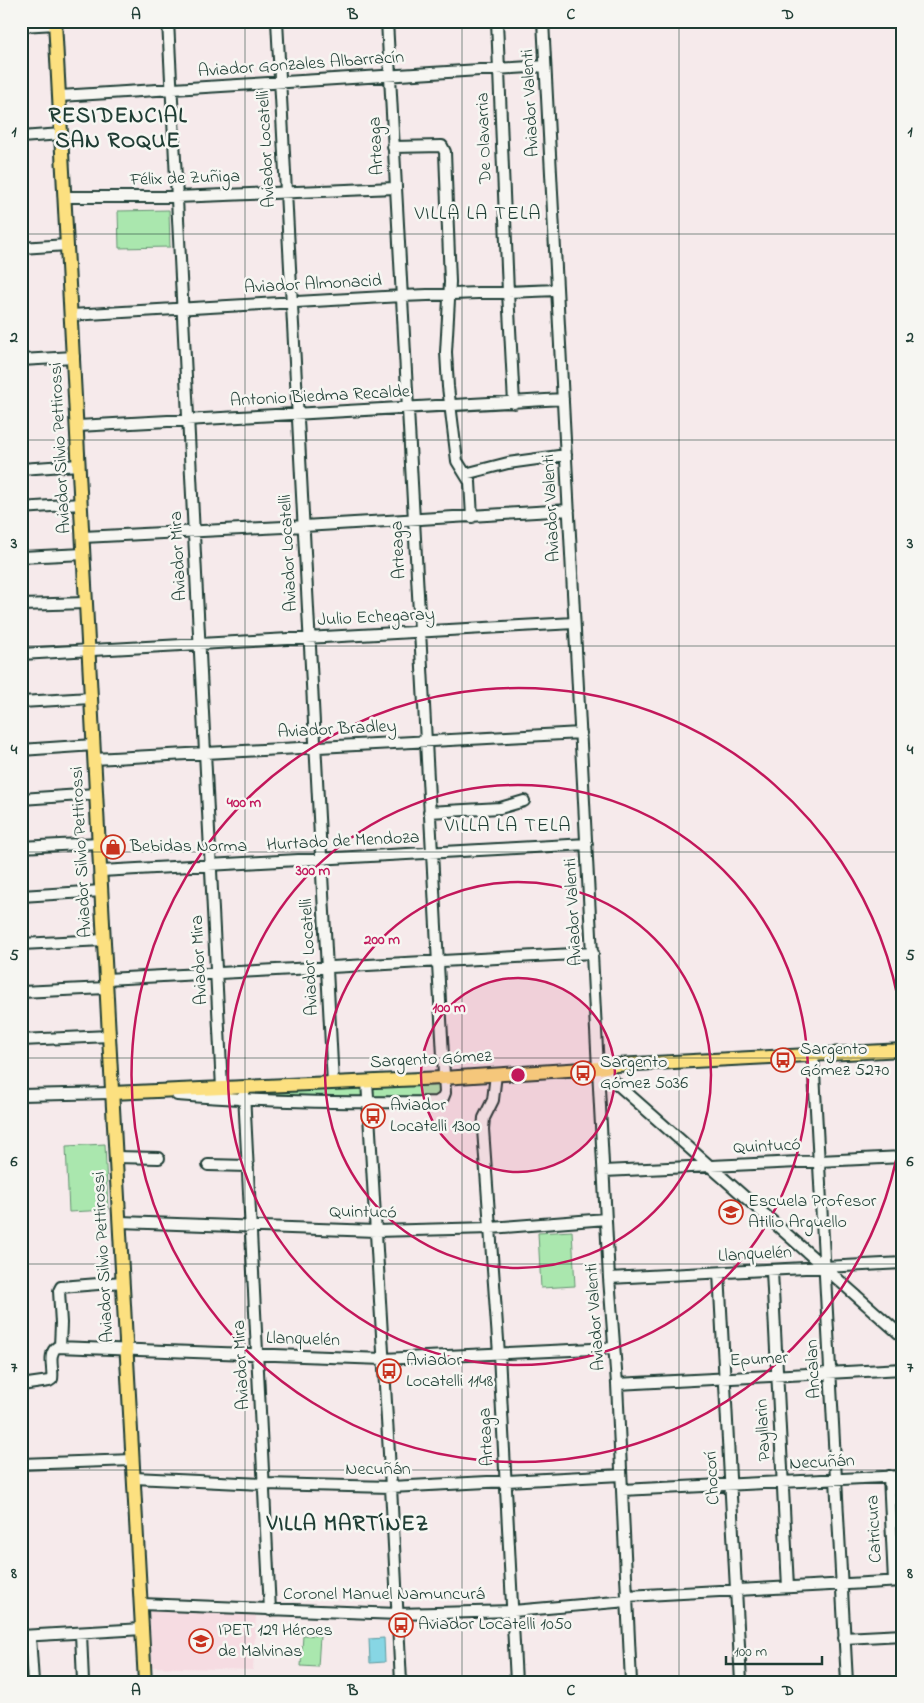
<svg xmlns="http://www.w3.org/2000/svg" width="924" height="1703" viewBox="0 0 924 1703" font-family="'Indie Flower',sans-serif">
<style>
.built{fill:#f6dce2}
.green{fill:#aae7ae;stroke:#649271}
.water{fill:#87d6e4;stroke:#5d999e}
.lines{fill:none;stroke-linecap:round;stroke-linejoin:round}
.minor-casing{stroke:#1f3d34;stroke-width:14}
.major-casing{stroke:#1f3d34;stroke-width:16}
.minor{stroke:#f6f6f2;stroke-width:10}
.major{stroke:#fce080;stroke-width:12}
.grid{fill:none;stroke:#1f3d34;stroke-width:1;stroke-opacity:0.55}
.ring{fill:none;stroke:#c2185b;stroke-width:2.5}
.labels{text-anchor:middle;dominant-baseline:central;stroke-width:5;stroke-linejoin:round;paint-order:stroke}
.street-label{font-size:18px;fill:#1f3d34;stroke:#f6f6f2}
.poi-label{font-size:18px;fill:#1f3d34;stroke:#f6f6f2;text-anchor:start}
.quarter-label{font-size:20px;letter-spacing:1px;fill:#1f3d34;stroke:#f6f6f2}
.district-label{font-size:22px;font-weight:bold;letter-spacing:1px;fill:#1f3d34;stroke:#f6f6f2}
.centre{fill:#c2185b;stroke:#f6f6f2;stroke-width:2.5}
.ring-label{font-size:15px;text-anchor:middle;font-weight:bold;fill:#c2185b;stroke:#f6f6f2;stroke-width:5;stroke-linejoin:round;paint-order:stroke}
.neatline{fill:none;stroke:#1f3d34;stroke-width:2}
.grid-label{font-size:16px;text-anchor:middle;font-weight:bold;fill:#1f3d34}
</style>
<rect width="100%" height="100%" fill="#f6eaeb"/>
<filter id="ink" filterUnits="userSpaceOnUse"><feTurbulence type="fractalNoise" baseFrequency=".02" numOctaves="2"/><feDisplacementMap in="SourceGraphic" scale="10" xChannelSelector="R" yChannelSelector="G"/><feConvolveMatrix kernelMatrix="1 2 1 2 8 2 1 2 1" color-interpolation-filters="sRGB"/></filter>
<g filter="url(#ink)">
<!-- built -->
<path class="built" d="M 147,1609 L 256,1615 L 253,1670 L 149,1667 Z"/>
<!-- green -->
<path class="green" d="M 169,210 L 170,247 L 119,248 L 118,211 Z
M 441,1082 L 439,1093 L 434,1098 L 371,1100 L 372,1085 Z
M 362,1084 L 364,1099 L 247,1097 L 248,1090 Z
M 105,1144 L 108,1210 L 69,1212 L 66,1146 Z
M 572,1231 L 575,1286 L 541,1288 L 538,1233 Z
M 303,1635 L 320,1636 L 318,1667 L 301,1666 Z"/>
<!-- water -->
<path class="water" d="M 384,1638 L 385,1662 L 370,1663 L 369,1639 Z"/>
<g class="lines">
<!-- minor casing -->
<g class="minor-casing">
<path id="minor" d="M 168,21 L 222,1088
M 277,21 L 333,1083
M 497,21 L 508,292 L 514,403
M 543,21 L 609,1278 L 617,1384 L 631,1682
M 21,26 L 56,24
M 60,96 L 545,66
M 21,137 L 62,134
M 393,147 L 442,146 L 445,152 L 450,282 L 446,352 L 448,387 L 457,461 L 470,482 L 472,517
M 65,197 L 176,197 L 395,188
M 21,248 L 67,245
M 71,315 L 402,296 L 557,290
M 21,360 L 74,357
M 78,426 L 563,399
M 21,469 L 79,465
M 465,474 L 508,463 L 566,455
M 21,508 L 81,504
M 83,537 L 304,526 L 569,510
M 21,557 L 84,554
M 21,605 L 86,603
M 21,654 L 574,623
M 21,702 L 91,698
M 21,750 L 94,745
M 94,759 L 581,733
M 21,799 L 96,794
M 429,812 L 500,808 L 524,801
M 21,847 L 99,843
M 101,871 L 587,844
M 21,896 L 102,891
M 21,944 L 104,940
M 106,979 L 593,953
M 21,992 L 106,988
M 21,1040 L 109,1036
M 813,1054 L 847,1682
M 599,1068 L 903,1337
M 496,1074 L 493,1100 L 484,1118 L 483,1129 L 499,1354 L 516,1682
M 367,1081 L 391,1487 L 401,1682
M 244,1093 L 270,1610
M 21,1095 L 112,1093
M 177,1095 C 264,1102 350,1103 437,1102 L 443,1098 L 445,1093 L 387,21
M 116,1157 L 159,1158
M 208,1165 L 248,1166
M 604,1171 L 903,1157
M 120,1222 L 376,1231 L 491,1228 L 606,1219
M 772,1271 L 788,1587
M 719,1273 L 741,1682
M 609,1278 L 903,1263
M 60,1347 L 61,1323 L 59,1291 L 61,1287 L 123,1282
M 617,1384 L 903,1369
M 21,1385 L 49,1381 L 52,1379 C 54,1369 47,1354 57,1347 L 383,1359 L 614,1348
M 21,1464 L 133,1460
M 889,1476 L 894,1581
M 134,1478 L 264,1484 L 391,1487 L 621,1475
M 622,1490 L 903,1476
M 627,1596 L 903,1581
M 141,1604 L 398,1614 L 513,1611 L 627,1601
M 81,1633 L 83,1682
M 21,1636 L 143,1629
M 30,1636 L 33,1682
M 844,1638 L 903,1635"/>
</g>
<!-- major casing -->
<g class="major-casing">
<path id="major" d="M 55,21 L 109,1036 L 145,1682
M 112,1093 L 443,1078 L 599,1068 L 616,1065 L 903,1050"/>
</g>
<!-- minor -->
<use href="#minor" class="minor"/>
<!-- major -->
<use href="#major" class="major"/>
</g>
</g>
<!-- grid -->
<path class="grid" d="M 245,21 L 245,1682M 462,21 L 462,1682M 679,21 L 679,1682M 21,234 L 903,234M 21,440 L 903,440M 21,646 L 903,646M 21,852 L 903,852M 21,1058 L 903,1058M 21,1264 L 903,1264M 21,1470 L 903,1470"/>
<!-- distance rings -->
<circle cx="518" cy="1075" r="97" fill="#c2185b" fill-opacity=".12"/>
<g class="ring">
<circle cx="518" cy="1075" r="97"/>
<circle cx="518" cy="1075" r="193"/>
<circle cx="518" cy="1075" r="290"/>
<path d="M903 1119A387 387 0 1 1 903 1031"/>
</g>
<!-- icons -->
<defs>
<g id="shop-ring" transform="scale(1.25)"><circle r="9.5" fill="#f6f6f2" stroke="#c8321e" stroke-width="1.5"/><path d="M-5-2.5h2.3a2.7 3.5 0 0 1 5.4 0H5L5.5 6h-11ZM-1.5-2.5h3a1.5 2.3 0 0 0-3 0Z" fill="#c8321e"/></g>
<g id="bus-ring" transform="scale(1.25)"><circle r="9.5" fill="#f6f6f2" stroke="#c8321e" stroke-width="1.5"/><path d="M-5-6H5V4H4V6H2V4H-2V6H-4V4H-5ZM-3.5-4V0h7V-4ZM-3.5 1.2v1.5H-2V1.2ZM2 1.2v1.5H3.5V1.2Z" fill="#c8321e"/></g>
<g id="school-ring" transform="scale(1.25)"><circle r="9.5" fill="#f6f6f2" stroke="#c8321e" stroke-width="1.5"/><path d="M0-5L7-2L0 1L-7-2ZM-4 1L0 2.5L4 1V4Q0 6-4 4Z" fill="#c8321e"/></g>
</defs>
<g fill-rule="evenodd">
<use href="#shop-ring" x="113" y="847"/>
<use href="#bus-ring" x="783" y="1060"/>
<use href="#bus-ring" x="583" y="1073"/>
<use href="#bus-ring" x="373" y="1116"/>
<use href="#school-ring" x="731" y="1212"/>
<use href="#bus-ring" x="389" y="1371"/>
<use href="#bus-ring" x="401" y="1625"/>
<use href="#school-ring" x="201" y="1641"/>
</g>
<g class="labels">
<!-- street labels -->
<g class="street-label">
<text transform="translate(301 65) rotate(-4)">Aviador Gonzales Albarracín</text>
<text transform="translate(531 103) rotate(-93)">Aviador Valenti</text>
<text transform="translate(485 138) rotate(-92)">De Olavarria</text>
<text transform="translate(377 146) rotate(-93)">Arteaga</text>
<text transform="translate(267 149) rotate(-93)">Aviador Locatelli</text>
<text transform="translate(185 179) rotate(-2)">Félix de Zuñiga</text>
<text transform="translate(313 285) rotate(-3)">Aviador Almonacid</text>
<text transform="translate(320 397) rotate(-3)">Antonio Biedma Recalde</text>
<text transform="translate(61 448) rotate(-93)">Aviador Silvio Pettirossi</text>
<text transform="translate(552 508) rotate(-93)">Aviador Valenti</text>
<text transform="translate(399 550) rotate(-93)">Arteaga</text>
<text transform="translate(289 553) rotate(-93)">Aviador Locatelli</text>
<text transform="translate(179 556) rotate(-93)">Aviador Mira</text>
<text transform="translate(376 618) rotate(-3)">Julio Echegaray</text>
<text transform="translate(337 730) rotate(-3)">Aviador Bradley</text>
<text transform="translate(343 842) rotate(-3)">Hurtado de Mendoza</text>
<text transform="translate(82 852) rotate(-93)">Aviador Silvio Pettirossi</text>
<text transform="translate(574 912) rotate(-93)">Aviador Valenti</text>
<text transform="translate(310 957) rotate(-93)">Aviador Locatelli</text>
<text transform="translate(200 960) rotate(-93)">Aviador Mira</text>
<text transform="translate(431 1060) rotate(-3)">Sargento Gómez</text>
<text transform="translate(767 1147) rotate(-3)">Quintucó</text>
<text transform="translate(363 1213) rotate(1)">Quintucó</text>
<text transform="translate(755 1255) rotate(-3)">Llanquelén</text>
<text transform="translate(104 1257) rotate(-93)">Aviador Silvio Pettirossi</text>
<text transform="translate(596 1317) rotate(-94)">Aviador Valenti</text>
<text transform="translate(303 1340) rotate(2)">Llanquelén</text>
<text transform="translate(759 1360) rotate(-3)">Epumer</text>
<text transform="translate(242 1365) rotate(-93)">Aviador Mira</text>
<text transform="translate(814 1369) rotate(-93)">Ancalan</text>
<text transform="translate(764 1430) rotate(-93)">Payllarin</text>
<text transform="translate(487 1437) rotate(-93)">Arteaga</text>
<text transform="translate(822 1463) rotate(-3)">Necuñán</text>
<text x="378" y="1470">Necuñán</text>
<text transform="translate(713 1478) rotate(-93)">Chocorí</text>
<text transform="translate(875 1529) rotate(-93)">Catricura</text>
<text x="384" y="1595">Coronel Manuel Namuncurá</text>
</g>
<!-- poi labels -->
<g class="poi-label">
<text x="130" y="847">Bebidas Norma</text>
<text x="800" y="1050">Sargento<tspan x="800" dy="21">Gómez 5270</tspan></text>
<text x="600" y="1063">Sargento<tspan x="600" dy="21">Gómez 5036</tspan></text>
<text x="390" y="1106">Aviador<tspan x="390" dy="21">Locatelli 1300</tspan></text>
<text x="748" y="1202">Escuela Profesor<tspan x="748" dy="21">Atilio Arguello</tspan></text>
<text x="406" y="1361">Aviador<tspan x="406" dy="21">Locatelli 1148</tspan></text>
<text x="418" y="1625">Aviador Locatelli 1050</text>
<text x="218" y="1631">IPET 129 Héroes<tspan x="218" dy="21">de Malvinas</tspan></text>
</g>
<!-- quarter labels -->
<g class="quarter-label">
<text x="478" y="214">VILLA LA TELA</text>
<text x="508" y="826">VILLA LA TELA</text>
</g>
<!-- district labels -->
<g class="district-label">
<text x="118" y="117">RESIDENCIAL<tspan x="118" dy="25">SAN ROQUE</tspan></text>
<text x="348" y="1525">VILLA MARTÍNEZ</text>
</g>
</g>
<circle cx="518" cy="1075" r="8" class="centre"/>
<g class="ring-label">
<text x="244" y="807">400 m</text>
<text x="313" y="875">300 m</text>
<text x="382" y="944">200 m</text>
<text x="449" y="1012">100 m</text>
</g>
<!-- margin -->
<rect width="924" height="1703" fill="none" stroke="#f6f6f2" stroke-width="55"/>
<!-- scale -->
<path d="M726 1656v8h96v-8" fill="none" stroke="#1f3d34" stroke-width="2.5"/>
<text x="734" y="1656" font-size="15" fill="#1f3d34" stroke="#f6f6f2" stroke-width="4" paint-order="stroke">100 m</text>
<rect x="28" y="28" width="868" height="1648" class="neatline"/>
<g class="grid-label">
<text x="136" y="19">A</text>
<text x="353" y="19">B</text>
<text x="571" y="19">C</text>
<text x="788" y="19">D</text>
<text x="14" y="136">1</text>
<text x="910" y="136">1</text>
<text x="14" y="342">2</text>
<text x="910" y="342">2</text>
<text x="14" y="548">3</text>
<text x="910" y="548">3</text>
<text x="14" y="754">4</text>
<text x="910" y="754">4</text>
<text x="14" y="960">5</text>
<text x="910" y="960">5</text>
<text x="14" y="1166">6</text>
<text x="910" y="1166">6</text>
<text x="14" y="1372">7</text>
<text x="910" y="1372">7</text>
<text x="14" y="1578">8</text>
<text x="910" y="1578">8</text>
<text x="136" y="1695">A</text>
<text x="353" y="1695">B</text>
<text x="571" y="1695">C</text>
<text x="788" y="1695">D</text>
</g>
</svg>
